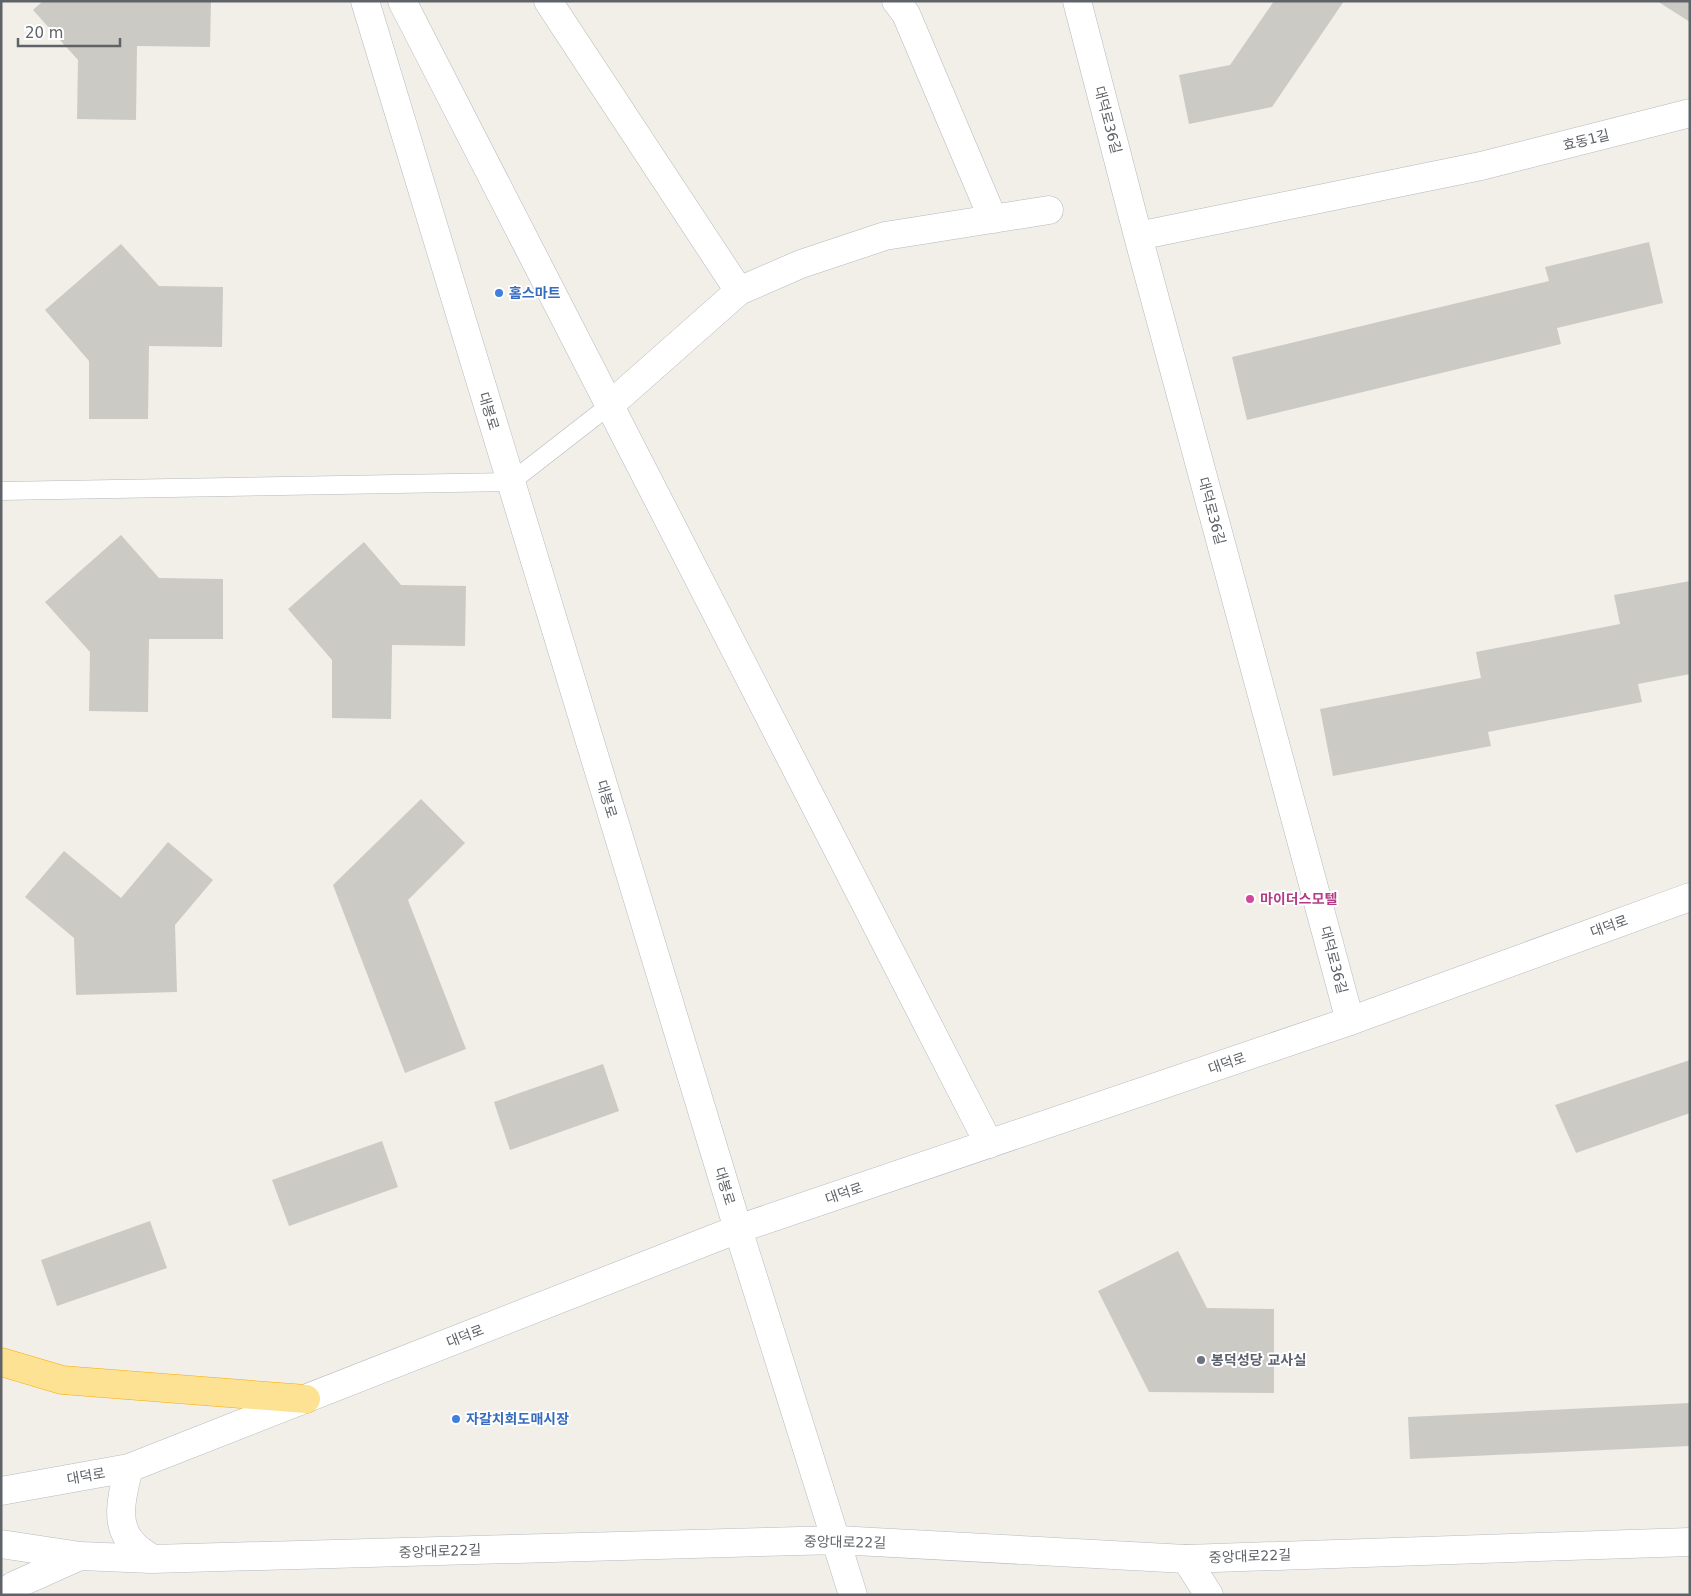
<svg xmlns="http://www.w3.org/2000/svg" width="1691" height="1596" viewBox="0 0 1691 1596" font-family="'DejaVu Sans','Noto Sans KR',sans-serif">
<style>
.building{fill:#cccac5}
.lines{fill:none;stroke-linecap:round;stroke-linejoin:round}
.lane-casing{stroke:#b5b8bc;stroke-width:19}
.street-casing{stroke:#b5b8bc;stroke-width:29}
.secondary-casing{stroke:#b6babf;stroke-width:29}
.highway-casing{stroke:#f9ab00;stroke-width:29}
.lane{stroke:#fff;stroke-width:18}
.street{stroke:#fff;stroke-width:28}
.secondary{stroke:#fff;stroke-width:28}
.highway{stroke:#fde293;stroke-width:28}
.shop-dot{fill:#3f7fe0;stroke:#fff;stroke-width:2}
.hotel-dot{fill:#d1479c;stroke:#fff;stroke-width:2}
.worship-dot{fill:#6b7280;stroke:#fff;stroke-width:2}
.labels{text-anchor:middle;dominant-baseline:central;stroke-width:4;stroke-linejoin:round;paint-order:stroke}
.street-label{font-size:14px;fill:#5f6368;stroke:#fff}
.shop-label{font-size:14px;font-weight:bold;fill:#366cbe;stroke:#fff;text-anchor:start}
.hotel-label{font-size:14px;font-weight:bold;fill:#b23c85;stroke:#fff;text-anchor:start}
.worship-label{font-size:14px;font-weight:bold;fill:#5b616d;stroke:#fff;text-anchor:start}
</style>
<rect width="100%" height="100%" fill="#f1efe8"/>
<!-- building -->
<path class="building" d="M 43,1 L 211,1 L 210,47 L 137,46 L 136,120 L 77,119 L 78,60 L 33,10 Z
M 1274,1 L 1344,1 L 1272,107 L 1189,124 L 1179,75 L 1230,65 Z
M 1657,1 L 1690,1 L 1690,22 Z
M 1649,242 L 1663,303 L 1557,328 L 1561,344 L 1247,420 L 1232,357 L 1549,281 L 1545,267 Z
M 121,244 L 159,286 L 223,287 L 222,347 L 149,346 L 148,419 L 89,419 L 89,361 L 45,310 Z
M 121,535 L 159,578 L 223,579 L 223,639 L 149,639 L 148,712 L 89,711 L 90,652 L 45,602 Z
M 364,542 L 401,585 L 466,586 L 465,646 L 392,645 L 391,719 L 332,718 L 332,660 L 288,609 Z
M 1690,581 L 1690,674 L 1638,684 L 1642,702 L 1488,732 L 1491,746 L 1333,776 L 1320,709 L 1481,678 L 1476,652 L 1620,624 L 1614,595 Z
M 421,799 L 465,843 L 408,900 L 466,1049 L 405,1073 L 333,885 Z
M 168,842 L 213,880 L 175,925 L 177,992 L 76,995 L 74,938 L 25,897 L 64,851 L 121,898 Z
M 1690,1060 L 1690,1113 L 1576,1153 L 1555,1105 Z
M 603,1064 L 619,1111 L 510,1150 L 494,1102 Z
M 382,1141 L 398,1187 L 289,1226 L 272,1180 Z
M 150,1221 L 167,1268 L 57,1306 L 41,1260 Z
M 1178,1251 L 1207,1308 L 1274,1309 L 1274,1393 L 1149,1392 L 1098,1291 Z
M 1690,1403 L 1690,1446 L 1410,1459 L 1408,1417 Z"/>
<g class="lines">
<!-- lane casing -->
<g class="lane-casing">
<path id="lane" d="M 1,491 L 511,482 L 610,405"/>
</g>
<!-- street casing -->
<g class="street-casing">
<path id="street" d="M 402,1 L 989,1144
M 548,1 L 739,291
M 896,1 L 906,14 L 993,219
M 1077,1 L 1138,236 L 1350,1021
M 1138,236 L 1481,166 L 1690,113
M 610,405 L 739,291 L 801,264 L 885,236 L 1049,210
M 1186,1559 L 1209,1595"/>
</g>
<!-- secondary casing -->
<g class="secondary-casing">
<path id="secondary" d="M 365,1 L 738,1229 L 853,1595
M 129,1468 C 123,1491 113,1525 133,1544 C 138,1550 146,1554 152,1559
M 1,1491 L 129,1468 L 738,1229 L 1350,1021 L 1690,897
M 1,1544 L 80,1556 L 152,1559 L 837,1540 L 1186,1559 L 1690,1542
M 2,1595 L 13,1586 L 80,1556"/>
</g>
<!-- highway casing -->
<g class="highway-casing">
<path id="highway" d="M 1,1362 L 62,1380 L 306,1399"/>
</g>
<!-- lane -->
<use href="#lane" class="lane"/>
<!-- street -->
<use href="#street" class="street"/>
<!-- secondary -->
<use href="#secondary" class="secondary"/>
<!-- highway -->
<use href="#highway" class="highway"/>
</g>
<!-- markers -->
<g class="shop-dot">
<circle cx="499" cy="293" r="5"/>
<circle cx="456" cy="1419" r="5"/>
</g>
<circle class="hotel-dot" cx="1250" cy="899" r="5"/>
<circle class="worship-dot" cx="1201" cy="1360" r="5"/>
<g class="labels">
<!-- street labels -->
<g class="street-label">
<text transform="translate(1108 120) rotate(75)">대덕로36길</text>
<text transform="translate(1586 140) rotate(-14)">효동1길</text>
<text transform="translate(489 411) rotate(73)">대봉로</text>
<text transform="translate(1212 511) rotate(75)">대덕로36길</text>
<text transform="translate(607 799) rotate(73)">대봉로</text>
<text transform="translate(1609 926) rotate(-20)">대덕로</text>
<text transform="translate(1334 960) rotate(75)">대덕로36길</text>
<text transform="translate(1227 1063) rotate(-19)">대덕로</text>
<text transform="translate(725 1186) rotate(73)">대봉로</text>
<text transform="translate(844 1193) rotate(-19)">대덕로</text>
<text transform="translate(465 1336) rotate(-21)">대덕로</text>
<text transform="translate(86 1476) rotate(-10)">대덕로</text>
<text transform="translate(845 1542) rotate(1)">중앙대로22길</text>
<text transform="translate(440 1551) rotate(-2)">중앙대로22길</text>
<text transform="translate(1250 1556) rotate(-2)">중앙대로22길</text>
</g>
<!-- shop labels -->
<g class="shop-label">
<text x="509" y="293">홈스마트</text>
<text x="466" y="1419">자갈치회도매시장</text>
</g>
<!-- hotel labels -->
<g class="hotel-label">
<text x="1260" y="899">마이더스모텔</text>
</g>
<!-- worship labels -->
<g class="worship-label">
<text x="1211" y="1360">봉덕성당 교사실</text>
</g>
</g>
<!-- border -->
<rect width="1691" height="1596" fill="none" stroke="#5f6368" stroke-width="5"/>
<!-- scale -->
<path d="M18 38v8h102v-8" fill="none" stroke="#5f6368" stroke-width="2.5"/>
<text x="25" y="38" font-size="15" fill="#5f6368" stroke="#ffffff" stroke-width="4" paint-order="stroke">20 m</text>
</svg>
